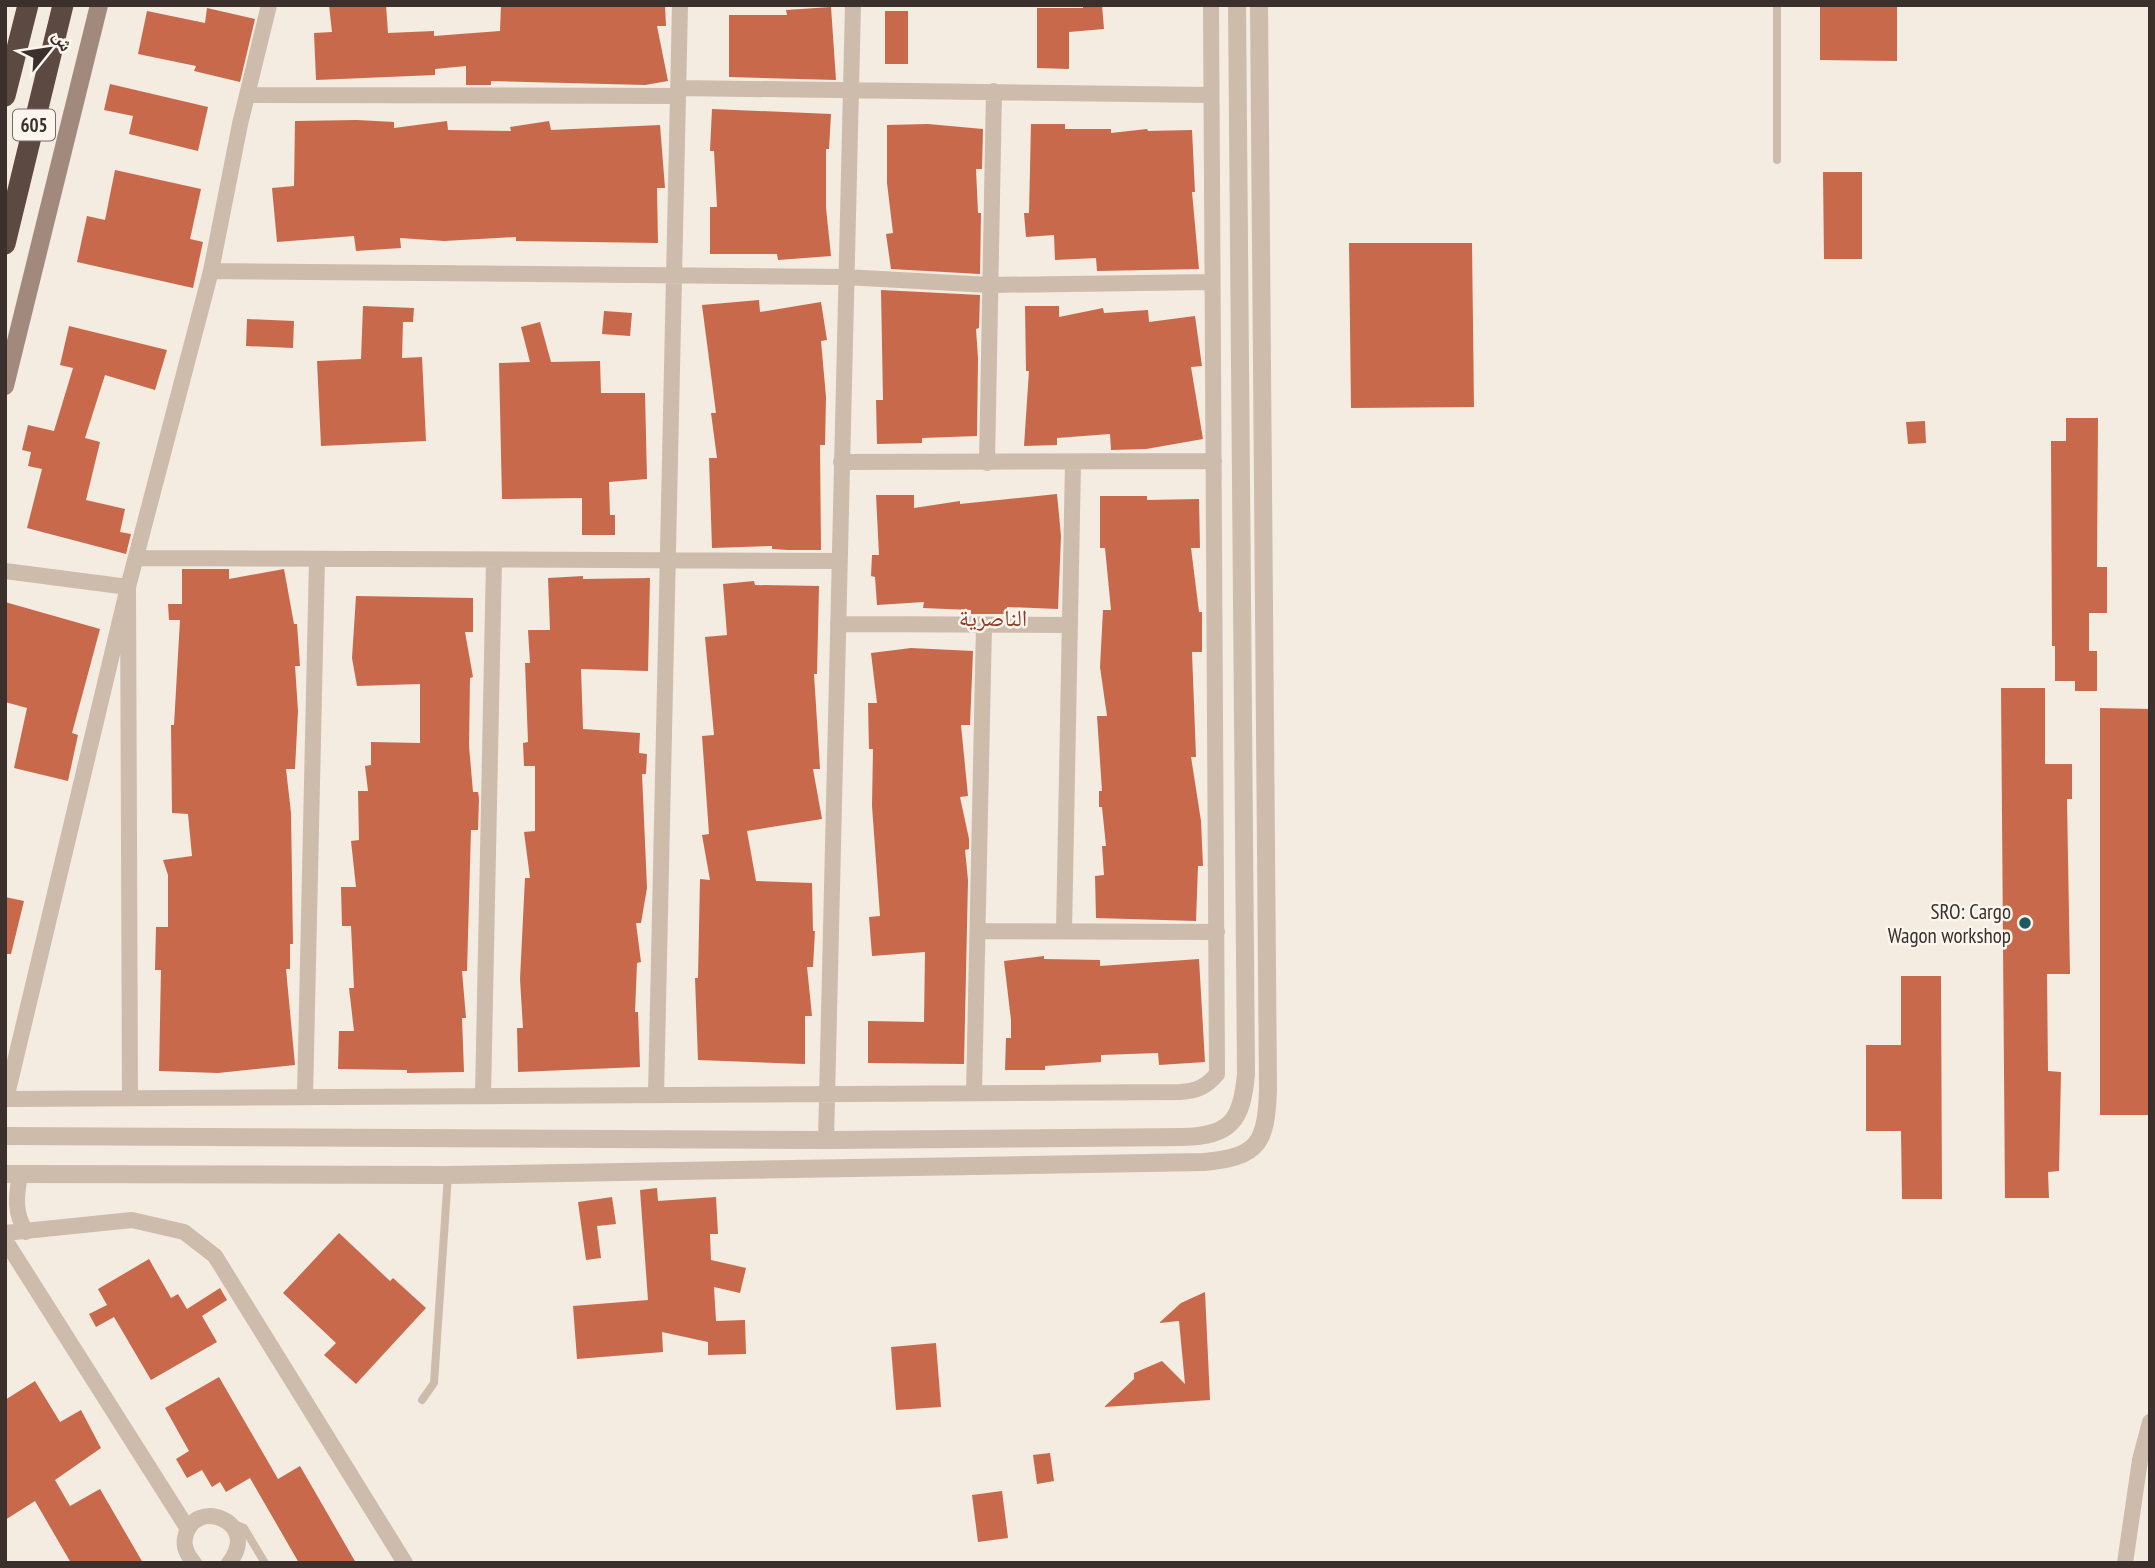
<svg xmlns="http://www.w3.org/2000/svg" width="2155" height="1568" viewBox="0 0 2155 1568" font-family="'PT Sans Narrow','Noto Naskh Arabic',sans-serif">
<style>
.building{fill:#c8694b}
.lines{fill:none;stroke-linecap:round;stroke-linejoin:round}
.service{stroke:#cdbbac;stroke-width:8}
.minor{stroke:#cdbbac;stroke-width:16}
.tertiary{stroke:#cdbbac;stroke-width:18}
.secondary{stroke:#a18a7d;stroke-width:18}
.motorway{stroke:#5c4a42;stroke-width:21}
.poi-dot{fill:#1f5a5e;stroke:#fbf5ee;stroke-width:2.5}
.labels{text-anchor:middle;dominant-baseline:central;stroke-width:5;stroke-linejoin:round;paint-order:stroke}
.shield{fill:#fbf5ee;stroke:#756b66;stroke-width:2}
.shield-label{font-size:19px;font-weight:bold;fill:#3b302b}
.poi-label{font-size:21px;fill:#3b302b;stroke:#fbf5ee;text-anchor:end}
.neighbourhood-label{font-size:23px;fill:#8c3b22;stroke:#fbf5ee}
</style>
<rect width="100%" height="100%" fill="#f4ebe1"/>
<!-- building -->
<path class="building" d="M 329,5 L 386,5 L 388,33 L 434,31 L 434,36 L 500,31 L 501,5 L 665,5 L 666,26 L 657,26 L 668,81 L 645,85 L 491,81 L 491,85 L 466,85 L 466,66 L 435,69 L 435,75 L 316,80 L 314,33 L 332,32 Z
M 1083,5 L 1102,5 L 1104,29 L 1069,32 L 1069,69 L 1037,68 L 1037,8 L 1083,8 Z
M 1820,5 L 1897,5 L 1897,61 L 1820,60 Z
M 831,7 L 836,80 L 729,77 L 729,15 L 787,15 L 786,10 Z
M 207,8 L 255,19 L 240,82 L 194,71 L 196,66 L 138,54 L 147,11 L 205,23 Z
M 885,11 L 908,11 L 908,64 L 885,64 Z
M 110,84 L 208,107 L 198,151 L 129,134 L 133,116 L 104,110 Z
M 712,109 L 831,114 L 829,149 L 826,149 L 826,208 L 831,256 L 778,260 L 777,254 L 710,254 L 710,207 L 717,207 L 714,151 L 710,151 Z
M 357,120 L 394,122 L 394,128 L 447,121 L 448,130 L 511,131 L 510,127 L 549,121 L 551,130 L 660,125 L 665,188 L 657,188 L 658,243 L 516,241 L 516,237 L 444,241 L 400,238 L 401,248 L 356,251 L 354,236 L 277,242 L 272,188 L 294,186 L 295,121 Z
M 928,124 L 983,129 L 982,169 L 976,169 L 978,213 L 981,213 L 980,274 L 891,269 L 886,234 L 893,233 L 887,183 L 887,125 Z
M 1031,124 L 1065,124 L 1065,129 L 1111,129 L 1111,133 L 1147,129 L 1148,131 L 1192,130 L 1195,192 L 1192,192 L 1199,269 L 1097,271 L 1096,258 L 1055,260 L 1054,235 L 1026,237 L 1024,213 L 1029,213 Z
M 115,170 L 201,189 L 190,239 L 203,242 L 193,288 L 77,262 L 87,216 L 105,220 Z
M 1823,172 L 1862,172 L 1862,259 L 1824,259 Z
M 1349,243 L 1472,243 L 1474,407 L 1351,408 Z
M 881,290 L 980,295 L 979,328 L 976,329 L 978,358 L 977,436 L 922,438 L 922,443 L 877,444 L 876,400 L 883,400 Z
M 759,300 L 760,312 L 821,302 L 827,340 L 821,341 L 826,397 L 825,445 L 820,445 L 821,550 L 788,550 L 772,549 L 772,546 L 712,548 L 709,458 L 717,458 L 711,413 L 716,413 L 702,305 Z
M 363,306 L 414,308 L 413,322 L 403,322 L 402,358 L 422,357 L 426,441 L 321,446 L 317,361 L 361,359 Z
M 1025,306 L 1059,306 L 1059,317 L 1103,308 L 1104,313 L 1148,310 L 1149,322 L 1195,316 L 1202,366 L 1191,367 L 1203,439 L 1146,449 L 1111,450 L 1110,434 L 1057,438 L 1057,445 L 1024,446 L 1029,371 L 1026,371 Z
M 604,311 L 632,313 L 630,336 L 602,334 Z
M 247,319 L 294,321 L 293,348 L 246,346 Z
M 540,322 L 551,362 L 600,361 L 601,393 L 645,393 L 647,479 L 609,482 L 610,515 L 615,515 L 615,535 L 582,535 L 582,498 L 502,499 L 499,363 L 530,362 L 521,327 Z
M 69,326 L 167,350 L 155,390 L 105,375 L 85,438 L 100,442 L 86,500 L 125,509 L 120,532 L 131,534 L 126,554 L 27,528 L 42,469 L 28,466 L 31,452 L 22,450 L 28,425 L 54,431 L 73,368 L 60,365 Z
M 2066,418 L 2098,418 L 2097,567 L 2107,567 L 2107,613 L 2089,613 L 2089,651 L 2097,651 L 2097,691 L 2075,691 L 2075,681 L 2055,681 L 2055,646 L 2052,646 L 2051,441 L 2066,441 Z
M 1925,421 L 1926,443 L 1908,444 L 1906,422 Z
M 1057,494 L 1061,536 L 1058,609 L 1007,607 L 1007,614 L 971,614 L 971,610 L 923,608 L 924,602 L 877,605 L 875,577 L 871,576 L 872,555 L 879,555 L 876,495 L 914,495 L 914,508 L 960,501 L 960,504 Z
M 1100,496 L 1147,496 L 1147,500 L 1199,499 L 1200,548 L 1191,548 L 1199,612 L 1202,612 L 1202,652 L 1192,652 L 1196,757 L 1191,757 L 1201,821 L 1203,866 L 1198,866 L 1196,921 L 1096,918 L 1095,876 L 1104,875 L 1102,846 L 1106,846 L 1102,807 L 1099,807 L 1099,791 L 1102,791 L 1097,716 L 1107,716 L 1100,667 L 1103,610 L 1111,610 L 1105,548 L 1100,548 Z
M 182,569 L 229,569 L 229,579 L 284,569 L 294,624 L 297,624 L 300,666 L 295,666 L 298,711 L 295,769 L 286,769 L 291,813 L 293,944 L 290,944 L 290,969 L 286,969 L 295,1065 L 218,1073 L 159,1071 L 161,970 L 155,970 L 156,927 L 168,927 L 168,875 L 163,860 L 192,856 L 188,814 L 172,813 L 171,725 L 174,725 L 180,620 L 169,620 L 168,604 L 182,604 Z
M 583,576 L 583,579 L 650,578 L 648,671 L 581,669 L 583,729 L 640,733 L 639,753 L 647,754 L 646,774 L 642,774 L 647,888 L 641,923 L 636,923 L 641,962 L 637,963 L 635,1012 L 638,1012 L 640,1067 L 518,1072 L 517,1028 L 523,1028 L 520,979 L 525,878 L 530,878 L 524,832 L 535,831 L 535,766 L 524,766 L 523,743 L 528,742 L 525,663 L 530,663 L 528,630 L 550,630 L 548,578 Z
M 754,581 L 755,585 L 819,586 L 817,674 L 814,674 L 820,769 L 813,769 L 822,819 L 747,831 L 756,881 L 812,883 L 813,931 L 815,931 L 813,967 L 807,967 L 812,1016 L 805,1016 L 805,1064 L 698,1060 L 695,978 L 698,978 L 700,879 L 710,880 L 702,835 L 709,834 L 702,736 L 714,735 L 705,637 L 727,635 L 723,584 Z
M 356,596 L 473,598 L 473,632 L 465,632 L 473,677 L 470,678 L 469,746 L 473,792 L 478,792 L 479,798 L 478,830 L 471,830 L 467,971 L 462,971 L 466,1018 L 462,1018 L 464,1072 L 407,1073 L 407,1070 L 338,1069 L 339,1031 L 354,1031 L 349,988 L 354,988 L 351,926 L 342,926 L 341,887 L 356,887 L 351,841 L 359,840 L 358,791 L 368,791 L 365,766 L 371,765 L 371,742 L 420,743 L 420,684 L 357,686 L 352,658 Z
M 5,602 L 100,629 L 72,733 L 78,735 L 68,781 L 14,768 L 27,708 L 5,702 Z
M 911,648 L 973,651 L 970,725 L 961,725 L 968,796 L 960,797 L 969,839 L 969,849 L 965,850 L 968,880 L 964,1064 L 868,1063 L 868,1021 L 924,1022 L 925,952 L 872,956 L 869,917 L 880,916 L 872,806 L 873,749 L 869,749 L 868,703 L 877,703 L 871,653 Z
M 2001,688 L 2045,688 L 2045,764 L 2072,764 L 2072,799 L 2067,799 L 2070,974 L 2047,974 L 2048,1071 L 2061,1072 L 2059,1171 L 2048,1172 L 2049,1198 L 2005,1198 Z
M 2100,708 L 2150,709 L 2150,1115 L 2100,1115 Z
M 5,897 L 24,901 L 11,954 L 5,954 Z
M 1044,956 L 1044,959 L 1100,960 L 1100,966 L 1199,959 L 1205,1062 L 1159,1065 L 1158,1053 L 1101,1055 L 1101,1062 L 1045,1066 L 1045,1070 L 1005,1070 L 1006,1038 L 1011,1038 L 1011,1020 L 1004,961 Z
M 1901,976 L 1941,976 L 1942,1199 L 1902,1199 L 1901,1131 L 1866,1131 L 1866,1045 L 1901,1045 Z
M 657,1188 L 658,1201 L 716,1197 L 718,1234 L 710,1234 L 711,1260 L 746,1268 L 740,1293 L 714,1287 L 716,1321 L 745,1320 L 746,1354 L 708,1355 L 708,1342 L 662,1332 L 663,1352 L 577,1359 L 573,1306 L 648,1300 L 640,1190 Z
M 612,1197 L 616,1224 L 597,1226 L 601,1258 L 586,1260 L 578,1202 Z
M 339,1233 L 390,1281 L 393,1278 L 426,1308 L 356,1384 L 324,1355 L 336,1343 L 283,1293 Z
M 149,1259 L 171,1298 L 178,1294 L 187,1309 L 220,1288 L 227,1300 L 202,1316 L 217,1342 L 151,1380 L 114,1317 L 96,1327 L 89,1314 L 107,1305 L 98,1289 Z
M 1205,1292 L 1210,1400 L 1104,1407 L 1134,1379 L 1134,1373 L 1162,1361 L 1185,1384 L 1179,1321 L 1159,1323 L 1181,1303 Z
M 936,1343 L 941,1407 L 896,1410 L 891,1347 Z
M 219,1377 L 278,1479 L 300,1466 L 356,1563 L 299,1563 L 250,1478 L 226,1492 L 220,1482 L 212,1487 L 202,1470 L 187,1478 L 176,1459 L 189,1451 L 165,1408 Z
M 35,1381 L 60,1422 L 81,1410 L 101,1448 L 55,1480 L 70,1506 L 100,1489 L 143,1563 L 71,1563 L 35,1501 L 5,1520 L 5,1400 Z
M 1050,1453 L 1054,1481 L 1037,1484 L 1033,1455 Z
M 1002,1491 L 1008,1538 L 978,1542 L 972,1495 Z"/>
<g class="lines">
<!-- service -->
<path class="service" d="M 1777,160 L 1777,5
M 422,1400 L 434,1383 L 448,1175
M 234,1524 L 244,1528 L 265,1563"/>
<!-- minor -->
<path class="minor" d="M 269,5 L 240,124 L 211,271 L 128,587 L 6,1099 L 1180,1092 C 1197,1091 1206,1087 1217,1074 L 1211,5
M 678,88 L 1211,95
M 247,95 L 678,96
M 211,271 L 845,277 L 990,285 L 1212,282
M 841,462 L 1214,461
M 987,463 L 994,91
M 136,558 L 839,561
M 5,571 L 128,587 L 130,1098
M 838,624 L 1070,625
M 978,931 L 1217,932
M 1064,931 L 1073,463
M 974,1093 L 984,625
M 656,1095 L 680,5
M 483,1096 L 494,560
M 305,1097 L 317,559
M 826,1140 L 853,5
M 20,1175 C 16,1197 14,1212 26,1232
M 5,1233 L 132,1220 L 184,1232 L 215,1256 L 405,1563
M 5,1240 L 188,1529
M 194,1563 C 188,1556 183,1547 185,1538 C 193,1495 262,1522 229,1563
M 2125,1563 L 2140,1460 L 2150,1422"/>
<!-- tertiary -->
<path class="tertiary" d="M 5,1136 L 826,1140 L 1183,1137 C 1231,1136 1242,1120 1246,1074 L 1237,5
M 5,1174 L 448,1175 L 1204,1162 C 1259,1157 1266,1143 1268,1090 L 1259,5"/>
<!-- secondary -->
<path class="secondary" d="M 5,386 L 99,5"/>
<!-- motorway -->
<path class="motorway" d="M 5,96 L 28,5
M 5,244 L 63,5"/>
</g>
<!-- markers -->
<circle class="poi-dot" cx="2025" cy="923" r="7"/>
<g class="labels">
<!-- shield labels -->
<rect class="shield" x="13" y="109.5" width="42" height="31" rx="5"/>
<g class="shield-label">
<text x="34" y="125">605</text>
</g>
<!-- poi labels -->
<g class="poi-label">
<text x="2011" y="911">SRO: Cargo<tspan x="2011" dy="24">Wagon workshop</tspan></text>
</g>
<!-- neighbourhood labels -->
<g class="neighbourhood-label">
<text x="993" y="617">الناصرية</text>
</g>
</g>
<!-- border -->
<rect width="2155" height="1568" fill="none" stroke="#3b302b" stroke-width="14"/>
<!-- north arrow -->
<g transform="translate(49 49) rotate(60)" stroke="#fbf5ee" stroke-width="5" paint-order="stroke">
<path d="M0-5L12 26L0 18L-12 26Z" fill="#3b302b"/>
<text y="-10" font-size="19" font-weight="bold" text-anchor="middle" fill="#3b302b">ش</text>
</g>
</svg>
